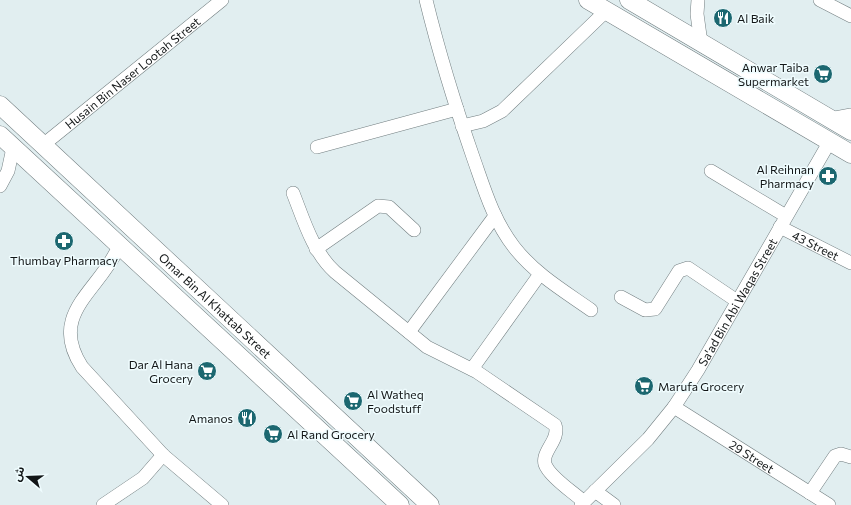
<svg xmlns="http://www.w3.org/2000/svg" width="851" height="505" viewBox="0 0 851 505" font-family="Commissioner,'Noto Sans Arabic',sans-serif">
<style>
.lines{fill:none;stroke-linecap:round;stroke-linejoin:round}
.street-casing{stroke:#727e80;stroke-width:14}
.secondary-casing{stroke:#727e80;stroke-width:19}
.street{stroke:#fff;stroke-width:13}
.secondary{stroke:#fff;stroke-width:18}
.labels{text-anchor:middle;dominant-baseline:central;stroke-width:3;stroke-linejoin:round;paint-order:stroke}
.poi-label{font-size:12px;fill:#121617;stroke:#effcfe;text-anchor:start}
.street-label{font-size:12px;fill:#121617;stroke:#effcfe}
</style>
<rect width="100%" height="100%" fill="#e1eef0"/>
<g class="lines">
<!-- street casing -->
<g class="street-casing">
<g id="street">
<path d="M 426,0 C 439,53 455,105 473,157 C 484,188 493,220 514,247 C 535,274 564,291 591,310"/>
<path d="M 698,0 L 697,14 L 701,43"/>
<path d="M 820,0 L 851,16"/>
<path d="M 830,119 L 851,115"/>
<path d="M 462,126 L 483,121 L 502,111 L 606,11"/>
<path id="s1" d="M 43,145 L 222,0"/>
<path d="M 317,147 L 457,109"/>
<path d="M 711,171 L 786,216"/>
<path d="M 0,186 L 8,171 L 13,148"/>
<path d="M 293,193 C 304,221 313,252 335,272 L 427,347 L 477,372 L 555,425 C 561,441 537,454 547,468 C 554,480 573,492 584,502"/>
<path id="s2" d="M 780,227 L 851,263"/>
<path d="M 119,246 C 100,291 47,313 82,367 L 163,455 L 222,505"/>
<path d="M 316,249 L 378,206 L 389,207 L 414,230"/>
<path d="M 621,297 L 645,310 L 655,309 L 679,271 L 688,268 L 737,301"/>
<path d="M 409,332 L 495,216"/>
<path d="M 472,369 L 540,274"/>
<path id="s3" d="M 674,407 L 829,505"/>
<path d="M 595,491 L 614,505"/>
<path d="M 810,493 L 835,456 L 841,454 L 851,457"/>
<path d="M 103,505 L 143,478 L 163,455"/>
<path id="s4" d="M 581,505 L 648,439 L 674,407 L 698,370 L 830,141"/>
</g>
</g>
<!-- secondary casing -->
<g class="secondary-casing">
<g id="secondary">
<path d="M 588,0 L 851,154"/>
<path d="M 629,0 L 851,131"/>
<path id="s5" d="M 0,105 L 430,505"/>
<path d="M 0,135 L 400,505"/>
</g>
</g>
<!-- street -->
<use href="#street" class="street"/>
<!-- secondary -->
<use href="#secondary" class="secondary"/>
</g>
<!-- icons -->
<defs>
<g id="restaurant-disc" transform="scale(1)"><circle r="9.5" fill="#1c6770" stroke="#effcfe"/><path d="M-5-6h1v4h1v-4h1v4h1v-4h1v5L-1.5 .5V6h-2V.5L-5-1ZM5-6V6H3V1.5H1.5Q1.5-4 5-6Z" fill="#fff"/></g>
<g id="supermarket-disc" transform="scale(1)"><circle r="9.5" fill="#1c6770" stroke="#effcfe"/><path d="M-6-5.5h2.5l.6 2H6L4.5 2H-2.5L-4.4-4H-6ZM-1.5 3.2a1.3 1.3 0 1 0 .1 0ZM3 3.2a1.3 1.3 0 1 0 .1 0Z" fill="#fff"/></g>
<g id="pharmacy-disc" transform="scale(1)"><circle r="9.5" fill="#1c6770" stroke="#effcfe"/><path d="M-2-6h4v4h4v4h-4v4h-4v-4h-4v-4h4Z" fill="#fff"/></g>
</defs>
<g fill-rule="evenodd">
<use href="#restaurant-disc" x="723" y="18"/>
<use href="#supermarket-disc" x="823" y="74"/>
<use href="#pharmacy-disc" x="828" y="176"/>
<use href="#pharmacy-disc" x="64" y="241"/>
<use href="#supermarket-disc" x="207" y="371"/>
<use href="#supermarket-disc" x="644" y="386"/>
<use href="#supermarket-disc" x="353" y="401"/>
<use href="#restaurant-disc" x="247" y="418"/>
<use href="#supermarket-disc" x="273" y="434"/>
</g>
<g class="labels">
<!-- poi labels -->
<g class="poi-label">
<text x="737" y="18">Al Baik</text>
<text x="809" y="67" text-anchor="end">Anwar Taiba<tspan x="809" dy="14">Supermarket</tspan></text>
<text x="814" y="169" text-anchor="end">Al Reihnan<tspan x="814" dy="14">Pharmacy</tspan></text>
<text x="64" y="260" text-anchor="middle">Thumbay Pharmacy</text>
<text x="193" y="364" text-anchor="end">Dar Al Hana<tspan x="193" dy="14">Grocery</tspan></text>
<text x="658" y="386">Marufa Grocery</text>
<text x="367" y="394">Al Watheq<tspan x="367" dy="14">Foodstuff</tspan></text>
<text x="233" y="418" text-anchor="end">Amanos</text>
<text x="287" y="434">Al Rand Grocery</text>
</g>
<!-- street labels -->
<g class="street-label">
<text stroke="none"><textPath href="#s1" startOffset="115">Husain Bin Naser Lootah Street</textPath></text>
<text stroke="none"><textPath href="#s2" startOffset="40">43 Street</textPath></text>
<text stroke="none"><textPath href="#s4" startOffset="258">Sa'ad Bin Abi Waqas Street</textPath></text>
<text stroke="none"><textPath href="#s5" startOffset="294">Omar Bin Al Khattab Street</textPath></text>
<text stroke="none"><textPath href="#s3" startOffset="92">29 Street</textPath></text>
</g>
</g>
<!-- north arrow -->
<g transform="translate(28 477) rotate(289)" stroke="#effcfe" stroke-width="3" paint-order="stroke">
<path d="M0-3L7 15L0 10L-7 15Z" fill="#121617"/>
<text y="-6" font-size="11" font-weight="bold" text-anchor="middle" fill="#121617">ش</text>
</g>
</svg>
